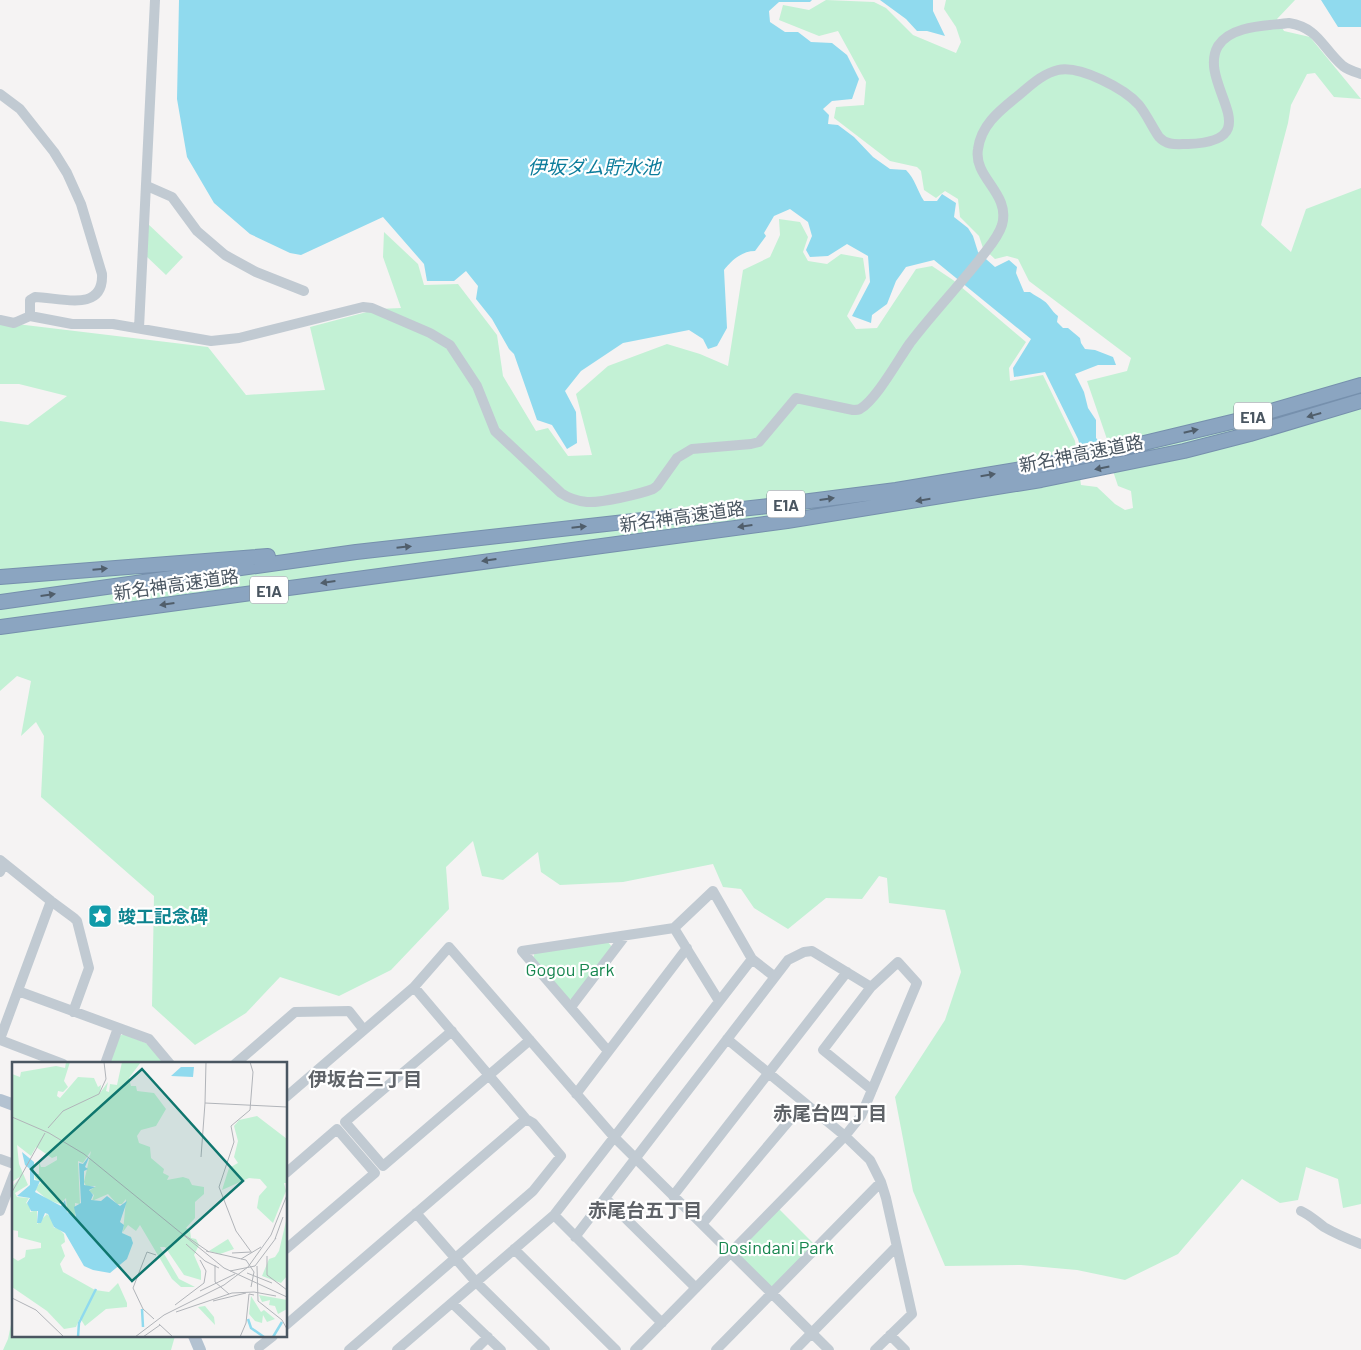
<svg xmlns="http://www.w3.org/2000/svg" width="1361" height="1350" viewBox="0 0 1361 1350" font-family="Barlow,'Noto Sans JP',sans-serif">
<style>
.green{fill:#c3f1d5}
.water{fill:#90daee}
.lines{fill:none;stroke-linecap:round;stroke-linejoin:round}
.highway-casing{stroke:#7690ad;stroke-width:16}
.minor{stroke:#c1cad2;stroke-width:10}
.major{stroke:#b3c2d1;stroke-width:12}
.highway{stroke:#8ba5c1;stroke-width:14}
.oneway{fill:#505e6b}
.labels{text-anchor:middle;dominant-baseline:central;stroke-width:4.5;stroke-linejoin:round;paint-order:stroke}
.shield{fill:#fff;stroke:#808990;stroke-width:1}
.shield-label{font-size:16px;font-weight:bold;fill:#4a5661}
.street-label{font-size:18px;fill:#4a5661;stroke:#fff}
.culture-label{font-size:18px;font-weight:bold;fill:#0d838f;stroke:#fff;text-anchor:start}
.park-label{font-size:18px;fill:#17864f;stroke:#fff}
.water-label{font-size:19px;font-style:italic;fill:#0c7c9b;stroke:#fff}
.neighbourhood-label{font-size:19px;font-weight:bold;fill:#5f6368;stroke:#fff}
.inset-river{fill:none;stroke:#90daee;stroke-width:2.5}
.inset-road{fill:none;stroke:#b1b4b9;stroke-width:1}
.view{fill:#0f766e;fill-opacity:0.15;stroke:#0f766e;stroke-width:2.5}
.inset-edge{fill:none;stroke:#4a5661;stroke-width:2.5}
</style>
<rect width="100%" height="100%" fill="#f5f3f3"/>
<!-- green -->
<path class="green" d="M 826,0 L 874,2 L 886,8 L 913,35 L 956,53 L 961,42 L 956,27 L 944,9 L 946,0 L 1295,0 L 1277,19 L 1284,31 L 1310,37 L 1361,99 L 1334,97 L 1315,73 L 1307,74 L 1291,105 L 1288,123 L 1261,225 L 1291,252 L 1306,209 L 1361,188 L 1361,1204 L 1343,1208 L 1338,1179 L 1306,1167 L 1298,1200 L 1280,1203 L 1242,1179 L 1178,1254 L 1125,1280 L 1077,1270 L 1021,1265 L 945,1266 L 913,1191 L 895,1097 L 945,1020 L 961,972 L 945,910 L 889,903 L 887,878 L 879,876 L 862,899 L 826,898 L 788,929 L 754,908 L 741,889 L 723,887 L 713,864 L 623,882 L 560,885 L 541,872 L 538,852 L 503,880 L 482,876 L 473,841 L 446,867 L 449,909 L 391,970 L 339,996 L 280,977 L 246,1013 L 195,1045 L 152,1006 L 154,896 L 41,797 L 44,736 L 36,722 L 21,736 L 31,681 L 17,676 L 0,691 L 0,421 L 28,425 L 67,396 L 19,384 L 0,384 L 0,322 L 208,347 L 246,395 L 325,390 L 310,327 L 378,309 L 401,308 L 383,257 L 384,232 L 418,264 L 424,285 L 458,284 L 497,335 L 503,376 L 536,431 L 548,428 L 568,456 L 592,455 L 576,394 L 608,366 L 667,344 L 700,354 L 728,366 L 743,270 L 770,257 L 780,235 L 779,219 L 800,222 L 808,237 L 803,252 L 808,261 L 827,264 L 841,254 L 863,258 L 866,278 L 847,316 L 856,329 L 877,328 L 916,269 L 932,266 L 953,280 L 1026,342 L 1009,368 L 1010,381 L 1043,375 L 1075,441 L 1081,485 L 1097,487 L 1115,504 L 1125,510 L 1133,508 L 1131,491 L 1118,486 L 1107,453 L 1109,445 L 1087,381 L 1127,371 L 1131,358 L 1029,281 L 1018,259 L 1007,256 L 995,259 L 983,248 L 979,236 L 960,217 L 958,199 L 945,191 L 936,198 L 924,190 L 921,171 L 917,167 L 890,161 L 834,118 L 836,107 L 864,105 L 866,82 L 838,31 L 819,36 L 779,20 L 783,5 L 809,10 Z
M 147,223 L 183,257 L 166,275 L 145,255 Z
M 608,942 L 612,947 L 572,999 L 568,999 L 533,958 L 535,952 Z
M 124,1034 L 148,1044 L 164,1064 L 109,1064 L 119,1036 Z
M 779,1209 L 814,1244 L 774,1286 L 770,1286 L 738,1255 L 738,1251 Z
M 14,1310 L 14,1336 L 175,1336 L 171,1350 L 3,1350 L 8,1339 Z"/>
<!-- water -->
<path class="water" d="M 179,0 L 812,0 L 810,2 L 779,2 L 769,11 L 770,22 L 785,32 L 798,32 L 811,42 L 832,43 L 847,55 L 859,79 L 852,99 L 832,101 L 823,109 L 829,115 L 828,124 L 838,125 L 854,137 L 873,157 L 890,169 L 906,170 C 915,179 917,190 924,201 L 937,201 L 942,194 L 956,203 L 954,217 L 968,228 L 973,236 L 978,252 L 995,267 L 1009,260 L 1017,267 L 1016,273 L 1024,292 L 1030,292 C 1035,296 1039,297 1044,301 C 1049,304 1051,311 1058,316 L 1057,322 L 1063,328 L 1068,328 L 1080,338 L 1081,343 L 1085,349 L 1095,350 L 1113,357 L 1116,365 L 1098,365 L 1075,374 L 1084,392 L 1088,408 L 1096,420 L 1096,438 L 1104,447 L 1097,475 L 1083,457 L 1078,439 L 1045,372 L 1014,377 L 1013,368 L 1031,339 L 934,260 L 906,267 L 896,281 L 887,304 L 872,315 L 871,323 L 852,316 L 870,282 L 868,256 L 847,244 L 828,256 L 810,257 L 806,250 L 812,236 L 808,222 L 790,209 L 774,216 L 764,233 L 766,236 L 755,251 C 742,251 732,260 724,270 L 727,328 L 717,346 L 708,349 L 703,339 L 689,330 L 623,343 L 581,371 L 565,391 L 576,412 L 577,443 L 567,449 L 552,425 L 537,420 L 514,354 L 509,349 L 492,319 L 476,299 L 478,286 L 466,271 L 454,281 L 427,281 L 424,264 L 383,217 L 301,255 L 290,253 L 250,234 L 214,203 L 187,157 L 177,99 Z
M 880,0 L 933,0 L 933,11 L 945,36 L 927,31 L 917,31 L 906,19 Z
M 1321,0 L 1361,0 L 1361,27 L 1338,27 Z"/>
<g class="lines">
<!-- highway casing -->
<g class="highway-casing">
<path id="highway" d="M 0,577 L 268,556
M 0,602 L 356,552 L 786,504 L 896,490 L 1039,466 L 1144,443 L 1240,420 L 1361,385
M 0,627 L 787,521 L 1041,480 L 1184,451 L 1250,434 L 1361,401"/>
</g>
<!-- minor -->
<path class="minor" d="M 0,94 L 20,109 L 54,152 L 67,173 L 81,204 L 102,274 C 104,314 58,297 35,297 L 30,300 L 30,316
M 147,186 L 172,197 L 197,231 L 225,255 L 256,272 L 304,291
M 0,320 L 14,323 L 30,316 L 72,324 L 113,324 L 211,341 L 239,338 L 363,307 L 372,308 L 430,333 L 450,345 L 477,386 L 495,431 L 561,493 C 568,498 578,501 587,502 C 601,503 640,494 653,489 L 657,486 L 677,458 L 692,449 L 751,444 L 759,442 L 796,398 L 853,410 C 855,410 858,410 860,409 C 876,400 898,360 910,343 C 932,314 957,288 980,259 C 988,248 998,238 1002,225 C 1011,193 973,178 978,149 C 981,126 998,112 1014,99 C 1028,88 1041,74 1058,70 C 1080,65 1125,89 1139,105 C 1147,115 1152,127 1159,137 C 1167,146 1177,144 1188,144 C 1273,141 1196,84 1218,46 C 1231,25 1267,26 1289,23 C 1319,28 1322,48 1343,66 C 1348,70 1355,72 1361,74
M 139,328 L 155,0
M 0,860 L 51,901 L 74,918 L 77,921 L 89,968 L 73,1012
M 0,872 L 4,863
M 674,928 L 713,891 L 752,959
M 522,951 L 674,928 L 719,1001
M 522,951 L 608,1051
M 18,991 L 149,1039 L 170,1064
M 571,1007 L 625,936
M 452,1031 L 345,1122 L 383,1166 L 530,1040
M 0,1039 L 51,901
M 727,1039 L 845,1136 L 870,1160 L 881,1182 L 886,1198 L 912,1314 L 875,1350
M 0,1040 L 63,1064
M 105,1064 L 118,1028
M 235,1064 L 295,1012 L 349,1011 L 364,1030
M 576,1094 L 687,948
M 286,1097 L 414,987 L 449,947 L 614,1137 L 829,1350
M 0,1159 L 14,1164
M 286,1173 L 337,1129 L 375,1173 L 286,1249
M 673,1196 L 847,972
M 605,1198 L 696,1288
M 0,1211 L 14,1174
M 1301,1211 C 1310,1215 1316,1221 1324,1227 C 1336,1234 1348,1239 1361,1244
M 416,1213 L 476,1282 L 545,1350
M 554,1215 L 662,1323
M 702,1224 L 804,1103
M 575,1237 L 788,960 L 804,952 L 812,951 L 871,987
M 514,1249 L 616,1350
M 452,1303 L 501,1350
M 286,1325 L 526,1119
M 890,1335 L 905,1350
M 259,1347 L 273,1336
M 349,1350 L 533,1191 L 561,1156 L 533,1123 L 526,1119 L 414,987
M 397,1350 L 554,1215 L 752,959 L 775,977
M 475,1350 L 488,1337
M 635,1350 L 845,1136 L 861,1116 L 917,983 L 898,962 L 871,987 L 823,1050 L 872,1090
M 716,1350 L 881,1182
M 795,1350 L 896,1247"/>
<!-- major -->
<path class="major" d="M 0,1100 L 14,1105
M 194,1336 L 200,1350"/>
<!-- highway -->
<use href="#highway" class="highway"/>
</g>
<!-- one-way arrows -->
<defs><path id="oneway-solid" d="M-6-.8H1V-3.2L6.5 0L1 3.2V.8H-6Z" transform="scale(1.25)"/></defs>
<g class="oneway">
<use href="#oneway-solid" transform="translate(1314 415) rotate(164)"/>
<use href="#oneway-solid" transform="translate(1191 431) rotate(-13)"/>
<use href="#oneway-solid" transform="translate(1102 468) rotate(169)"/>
<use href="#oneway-solid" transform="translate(988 475) rotate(-9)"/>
<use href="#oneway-solid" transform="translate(827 499) rotate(-8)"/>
<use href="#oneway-solid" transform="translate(923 500) rotate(171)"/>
<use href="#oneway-solid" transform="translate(745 526) rotate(172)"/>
<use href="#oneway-solid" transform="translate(579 527) rotate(-6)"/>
<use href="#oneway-solid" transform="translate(404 547) rotate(-6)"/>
<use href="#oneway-solid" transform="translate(489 560) rotate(172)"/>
<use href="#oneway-solid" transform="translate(100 569) rotate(-5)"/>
<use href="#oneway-solid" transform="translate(328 582) rotate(172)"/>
<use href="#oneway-solid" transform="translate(48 595) rotate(-8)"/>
<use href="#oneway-solid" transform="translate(167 604) rotate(172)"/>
</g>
<!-- icons -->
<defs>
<g id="sight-square" transform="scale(1.25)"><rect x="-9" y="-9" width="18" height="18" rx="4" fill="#0f9aa8" stroke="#fff"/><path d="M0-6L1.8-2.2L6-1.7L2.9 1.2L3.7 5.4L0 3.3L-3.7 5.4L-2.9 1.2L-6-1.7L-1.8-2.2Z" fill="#fff"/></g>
</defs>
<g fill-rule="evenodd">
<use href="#sight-square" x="100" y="916"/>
</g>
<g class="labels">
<!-- shield labels -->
<g class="shield">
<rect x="1234" y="402.5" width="38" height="27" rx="4"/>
<rect x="767" y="490.5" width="38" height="27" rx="4"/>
<rect x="250" y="576.5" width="38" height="27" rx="4"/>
</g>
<g class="shield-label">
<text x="1253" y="416">E1A</text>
<text x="786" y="504">E1A</text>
<text x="269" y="590">E1A</text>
</g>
<!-- street labels -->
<g class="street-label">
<text transform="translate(1081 453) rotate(-11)">新名神高速道路</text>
<text transform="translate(682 516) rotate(-8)">新名神高速道路</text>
<text transform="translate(176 584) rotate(-8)">新名神高速道路</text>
</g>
<!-- culture labels -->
<g class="culture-label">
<text x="118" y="916">竣工記念碑</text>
</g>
<!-- park labels -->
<g class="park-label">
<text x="570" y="969">Gogou Park</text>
<text x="776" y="1247">Dosindani Park</text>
</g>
<!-- water labels -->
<g class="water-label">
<text x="594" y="166">伊坂ダム貯水池</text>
</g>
<!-- neighbourhood labels -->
<g class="neighbourhood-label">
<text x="365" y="1078">伊坂台三丁目</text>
<text x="830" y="1112">赤尾台四丁目</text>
<text x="645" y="1209">赤尾台五丁目</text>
</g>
</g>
<!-- overview -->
<g transform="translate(12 1062)">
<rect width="275" height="275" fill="#f5f3f3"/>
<path d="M 54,0 L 58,0 L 52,19 L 56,25 L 51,30 L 46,29 L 45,34 L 48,36 L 66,15 L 82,16 L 86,25 L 89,23 L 88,31 L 96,20 L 94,29 L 97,30 L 98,22 L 105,23 L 110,0 L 129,0 L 117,16 L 119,24 L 124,24 L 125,29 L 142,31 L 154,47 L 144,64 L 129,68 L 125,74 L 127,81 L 138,85 L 139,96 L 152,107 L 151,111 L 157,114 L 155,118 L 171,115 L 177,117 L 180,123 L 192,125 L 192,132 L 183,140 L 183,156 L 174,166 L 178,168 L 179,176 L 184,177 L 187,183 L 182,193 L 189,209 L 189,218 L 172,213 L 153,185 L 148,185 L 167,217 L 183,225 L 169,225 L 160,217 L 128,163 L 124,169 L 116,163 L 111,170 L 114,137 L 110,142 L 105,142 L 96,132 L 80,139 L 82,133 L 77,129 L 84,124 L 74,124 L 72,120 L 79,89 L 71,101 L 66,99 L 68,142 L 63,141 L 63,154 L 55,147 L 54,136 L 48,142 L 36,138 L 23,127 L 29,120 L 23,117 L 22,112 L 27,112 L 27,99 L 29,105 L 33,105 L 45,98 L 45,94 L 40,96 L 24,85 L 19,94 L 5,83 L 7,102 L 16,123 L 3,131 L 5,135 L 17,136 L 14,141 L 18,143 L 18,150 L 25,148 L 25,162 L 35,152 L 40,157 L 42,166 L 45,165 L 52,172 L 53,180 L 49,183 L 53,194 L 48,202 L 51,210 L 83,228 L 97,230 L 106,221 L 115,241 L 115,245 L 94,247 L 73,264 L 68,256 L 64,265 L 52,267 L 35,249 L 0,225 L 0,195 L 6,199 L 13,195 L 14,188 L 29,186 L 29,181 L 6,175 L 6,169 L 0,168 L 0,125 L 9,114 L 0,120 L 0,12 L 8,15 L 9,10 L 44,4 L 53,6 ZM 245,54 L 275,77 L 275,121 L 272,121 L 274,129 L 261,161 L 245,146 L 247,134 L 255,125 L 248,117 L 237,116 L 210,128 L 217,106 L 226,101 L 222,95 L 226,79 L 222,64 L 227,58 ZM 275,155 L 275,214 L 269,221 L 250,214 L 257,197 L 263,195 L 267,189 ZM 216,177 L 222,187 L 208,192 L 197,189 ZM 247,233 L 275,238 L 275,247 L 266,252 L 263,244 L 257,243 L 258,238 L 250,240 ZM 239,234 L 249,250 L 252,248 L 263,257 L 255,260 L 251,253 L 250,261 L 243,259 L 237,252 ZM 193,244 L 202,255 L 203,263 L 186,245 Z" fill="#c3f1d5"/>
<path d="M 169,5 L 182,5 L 181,15 L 159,14 ZM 10,90 L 22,100 L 22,118 L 28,119 L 23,130 L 49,144 L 53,138 L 55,150 L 64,155 L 62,145 L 69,141 L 67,101 L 71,102 L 78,93 L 73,105 L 76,107 L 72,109 L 72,123 L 83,125 L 77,128 L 81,133 L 79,138 L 89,139 L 95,134 L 108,144 L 115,139 L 108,160 L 112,163 L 110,171 L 119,175 L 121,181 L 115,197 L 98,211 L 81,208 L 72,204 L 53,171 L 42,165 L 36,152 L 33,151 L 29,161 L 25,161 L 26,149 L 19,149 L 15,141 L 18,136 L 5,134 L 18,123 L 18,107 L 13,103 Z" fill="#90daee"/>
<path class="inset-river" d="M 130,247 L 131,265M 236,257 L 239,266 L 252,275M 66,275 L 67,261 L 84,227M 261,275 L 270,260"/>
<path class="inset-road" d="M 194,0 L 193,41 L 275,45M 238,0 L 241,10 L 238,48 L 219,64 L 222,80 L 207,125 L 224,169 L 240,191M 0,55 L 37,71 L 72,92 L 212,206 L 275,235M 36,66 L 51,49 L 87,32 L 94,17 L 92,0M 189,95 L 193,41M 0,130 L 33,71M 171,172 L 197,190M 263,177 L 271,155M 174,182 L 193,199 L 207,206M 194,189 L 234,198 L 242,210 L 239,225M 220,191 L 239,190M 255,194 L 255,213 L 275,228M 229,197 L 249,185M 203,203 L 203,220 L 217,232M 245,204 L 246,239 L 270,258 L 275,267M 218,209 L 243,204 L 264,176M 235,211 L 260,221M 188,229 L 223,212M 0,236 L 24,248 L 52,275M 201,239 L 234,231M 163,243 L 192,221 L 194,209 L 188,198M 164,250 L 220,231 L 242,230 L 264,234M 142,257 L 131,247 L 121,226 L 135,190 L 144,193M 147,262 L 161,275M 123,275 L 152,253 L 212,223 L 236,205 L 259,173 L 275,133M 131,275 L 148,263M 228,275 L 234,261 L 237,232 L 242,233"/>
<path class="view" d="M 130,7 L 231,119 L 120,219 L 19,107 Z"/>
<rect width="275" height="275" class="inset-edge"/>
</g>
</svg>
